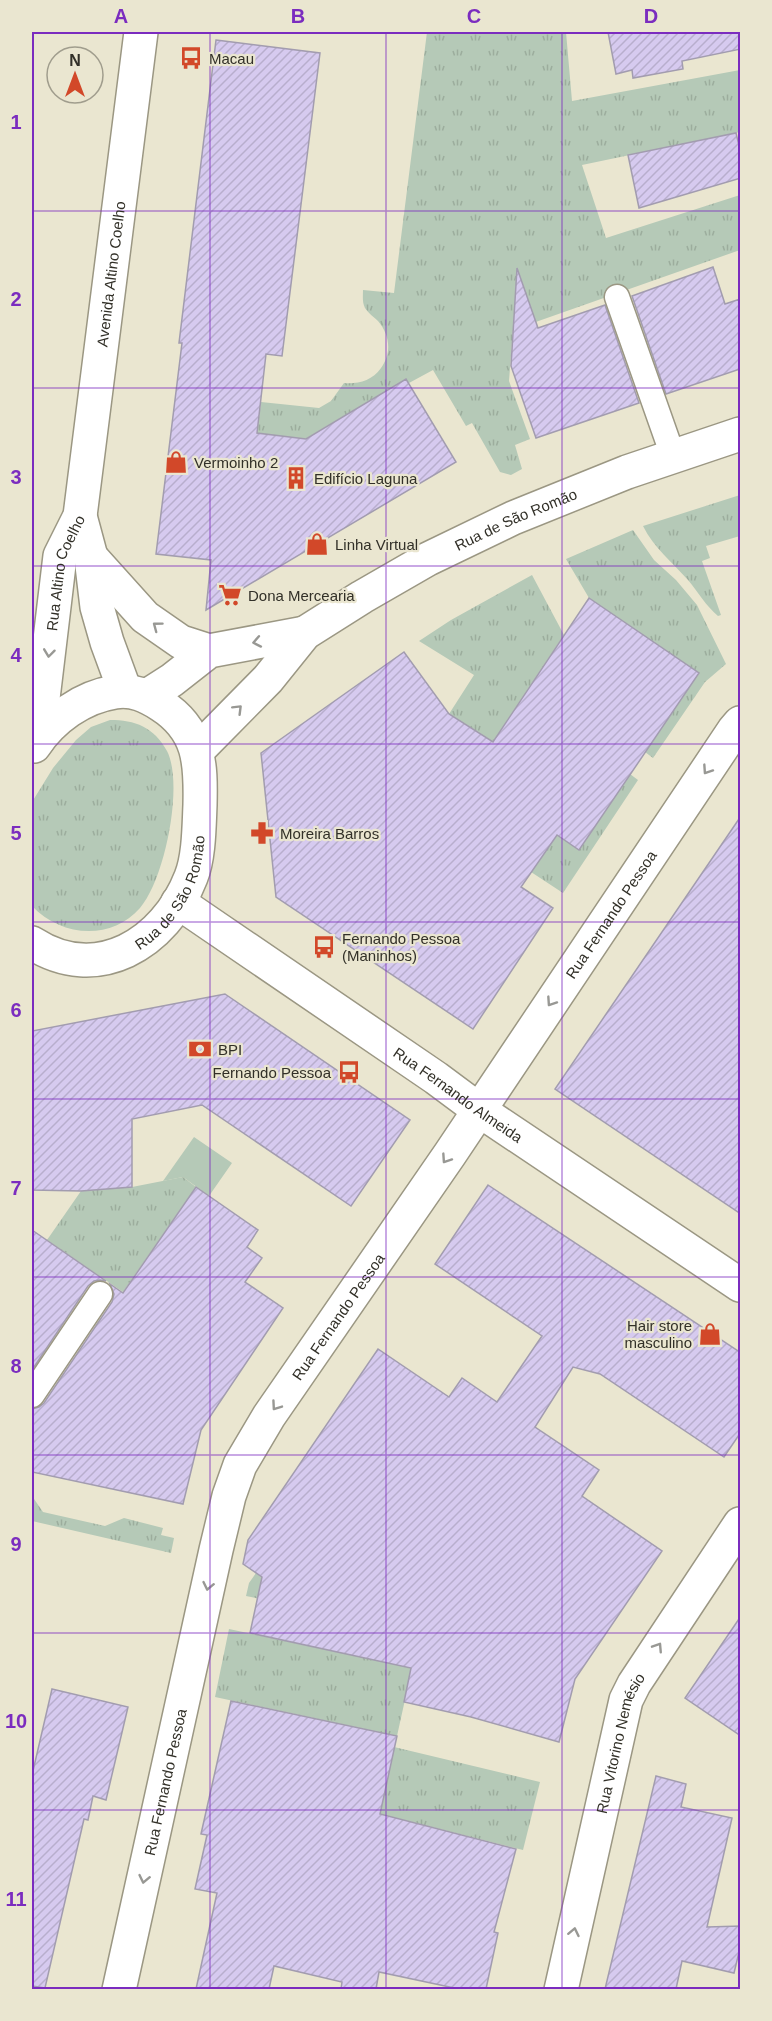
<svg xmlns="http://www.w3.org/2000/svg" width="772" height="2021" viewBox="0 0 772 2021" font-family="Arial,sans-serif">
<style>
.grass{fill:url(#grass-tufts)}
.park{fill:#b5c9b7}
.building{fill:url(#building-hatch);stroke:#a29caf;stroke-width:1.5}
.lines{fill:none;stroke-linecap:round;stroke-linejoin:round}
.service-casing{stroke:#9b9783;stroke-width:27}
.minor-casing{stroke:#9b9783;stroke-width:36}
.secondary-casing{stroke:#9b9783;stroke-width:36}
.service{stroke:#fff;stroke-width:24}
.minor{stroke:#fff;stroke-width:33}
.secondary{stroke:#fff;stroke-width:33}
.oneway{stroke:#989894}
.grid{fill:none;stroke:#7b2cbf;stroke-width:1.5;stroke-opacity:0.55}
.labels{text-anchor:middle;dominant-baseline:central;stroke-width:4.5;stroke-linejoin:round;paint-order:stroke}
.poi-label{font-size:15px;fill:#323028;stroke:#eae6d0;text-anchor:start}
.street-label{font-size:15px;fill:#323028;stroke:#eae6d0}
.neatline{fill:none;stroke:#7b2cbf;stroke-width:2}
.grid-label{font-size:20px;text-anchor:middle;font-weight:bold;fill:#7b2cbf}
</style>
<defs>
<pattern id="grass-tufts" width="24" height="20" patternUnits="userSpaceOnUse" patternTransform="scale(1.5)"><rect width="24" height="20" fill="#b5c9b7"/><path d="M3 7l-1-3M5 7V3M7 7l1-3M15 17l-1-3M17 17v-4M19 17l1-3" fill="none" stroke="#9cad9d"/></pattern>
<pattern id="building-hatch" width="6" height="6" patternUnits="userSpaceOnUse" patternTransform="scale(1.5)"><rect width="6" height="6" fill="#d6caef"/><path d="M-1 1l2-2M0 6l6-6M5 7l2-2" fill="none" stroke="#b8aecd"/></pattern>
</defs>
<rect width="100%" height="100%" fill="#eae6d0"/>
<!-- grass -->
<path class="grass" d="M 427,32 L 566,32 L 572,101 L 740,70 L 740,132 L 582,165 L 606,238 L 740,195 L 740,250 L 513,330 L 509,381 L 530,439 L 515,445 L 522,469 L 511,475 L 500,472 L 472,423 L 466,426 L 433,370 L 409,383 L 406,380 L 269,460 L 272,435 L 257,433 L 261,402 L 319,408 L 331,401 L 344,383 C 358,384 372,381 381,368 C 392,353 390,335 378,321 C 374,317 368,313 365,308 C 362,302 363,296 363,290 L 394,293 Z
M 740,495 L 740,536 L 706,546 L 710,558 L 702,561 L 721,615 L 718,616 C 706,606 698,592 688,580 C 672,562 654,548 643,526 Z
M 633,530 L 654,560 L 676,580 L 697,605 L 726,664 L 705,682 L 653,758 L 645,752 L 698,673 L 589,598 L 566,559 Z
M 532,575 L 564,635 L 493,742 L 449,714 L 474,675 L 419,641 L 451,620 Z
M 110,720 C 135,720 154,727 167,751 C 184,784 165,879 140,908 C 111,941 61,937 32,906 L 32,802 L 53,768 L 76,740 L 91,727 Z
M 630,774 L 638,780 L 563,893 L 531,872 L 557,835 L 579,850 Z
M 183,1177 L 196,1187 L 123,1292 L 47,1240 L 81,1191 L 132,1187 Z
M 32,1496 L 43,1512 L 105,1526 L 124,1518 L 163,1528 L 161,1535 L 174,1538 L 171,1553 L 32,1521 Z
M 256,1573 L 308,1607 L 308,1609 L 246,1596 L 249,1583 Z
M 229,1629 L 412,1668 L 397,1736 L 215,1697 Z
M 394,1747 L 540,1782 L 523,1850 L 380,1814 Z"/>
<!-- park -->
<path class="park" d="M 194,1137 L 232,1163 L 209,1196 L 183,1177 L 163,1181 Z"/>
<!-- building -->
<path class="building" d="M 608,32 L 741,32 L 741,49 L 682,61 L 683,69 L 633,78 L 632,70 L 616,74 Z
M 216,40 L 320,53 L 282,356 L 266,354 L 257,433 L 306,439 L 406,379 L 456,462 L 206,610 L 211,560 L 156,554 L 182,343 L 179,343 Z
M 736,133 L 741,154 L 741,178 L 639,208 L 628,155 Z
M 713,267 L 725,304 L 740,299 L 740,369 L 666,394 L 632,296 Z
M 517,268 L 538,328 L 605,305 L 639,403 L 536,438 L 511,366 Z
M 589,598 L 699,673 L 579,850 L 557,835 L 521,887 L 553,908 L 473,1029 L 276,897 L 261,753 L 404,652 L 449,714 L 493,742 Z
M 741,816 L 741,1214 L 555,1089 Z
M 225,994 L 410,1120 L 351,1206 L 202,1105 L 132,1119 L 132,1187 L 81,1191 L 32,1190 L 32,1031 Z
M 488,1185 L 741,1353 L 741,1432 L 724,1457 L 600,1374 L 573,1367 L 535,1427 L 599,1470 L 582,1496 L 662,1551 L 575,1679 L 559,1742 L 471,1717 L 404,1702 L 411,1668 L 250,1633 L 262,1577 L 243,1564 L 248,1540 L 378,1349 L 449,1397 L 462,1378 L 497,1402 L 542,1336 L 435,1264 Z
M 196,1187 L 258,1230 L 247,1247 L 262,1258 L 245,1282 L 283,1308 L 201,1430 L 183,1504 L 32,1472 L 32,1409 L 39,1407 L 44,1403 L 112,1302 L 114,1294 L 110,1284 L 123,1293 Z
M 32,1230 L 106,1281 L 100,1280 L 94,1281 L 88,1286 L 32,1370 Z
M 741,1616 L 741,1736 L 685,1698 Z
M 52,1689 L 128,1707 L 106,1800 L 93,1796 L 88,1820 L 84,1819 L 45,1988 L 32,1986 L 32,1775 Z
M 231,1701 L 397,1736 L 380,1814 L 516,1849 L 494,1932 L 498,1933 L 486,1989 L 459,1989 L 379,1972 L 376,1989 L 341,1989 L 342,1982 L 274,1966 L 269,1989 L 196,1989 L 217,1893 L 195,1889 L 207,1835 L 201,1834 Z
M 656,1776 L 686,1784 L 681,1807 L 732,1818 L 707,1927 L 741,1926 L 741,1944 L 734,1973 L 682,1961 L 676,1989 L 605,1989 Z"/>
<g class="lines">
<!-- service casing -->
<g class="service-casing">
<path id="service" d="M 617,297 L 673,456
M 32,1395 L 100,1294"/>
</g>
<!-- minor casing -->
<g class="minor-casing">
<g id="minor">
<path id="s1" d="M 178,902 L 436,1078 L 479,1110 L 740,1285"/>
<path id="s2" d="M 119,1990 L 216,1550 L 229,1496 L 240,1465 L 269,1416 L 450,1154 L 734,730 L 740,723"/>
<path id="s3" d="M 561,1990 L 626,1700 L 634,1684 L 740,1524"/>
</g>
</g>
<!-- secondary casing -->
<g class="secondary-casing">
<g id="secondary">
<path d="M 80,516 L 91,557 L 97,607 L 107,642 L 125,691"/>
<path d="M 91,557 L 145,617 L 181,642 L 209,651"/>
<path d="M 147,696 L 172,680 L 209,651 L 305,633"/>
<path id="s4" d="M 38,740 L 60,556 L 80,516 L 141,32"/>
<path id="s5" d="M 197,751 L 268,679 L 305,633 L 362,597 L 428,559 L 513,518 L 627,472 L 740,434"/>
<path id="s6" d="M 32,943 C 97,985 165,944 191,877 C 199,857 199,827 200,805 C 201,763 200,730 161,705 C 147,696 133,689 115,692 C 82,697 52,719 34,746"/>
</g>
</g>
<!-- service -->
<use href="#service" class="service"/>
<!-- minor -->
<use href="#minor" class="minor"/>
<!-- secondary -->
<use href="#secondary" class="secondary"/>
</g>
<!-- one-way arrows -->
<defs><path id="oneway-chevron" d="M-2-3.5L2.5 0L-2 3.5" fill="none" stroke-width="1.6" stroke-linecap="round" stroke-linejoin="round" transform="scale(1.5)"/></defs>
<g class="oneway">
<use href="#oneway-chevron" transform="translate(157 626) rotate(-143)"/>
<use href="#oneway-chevron" transform="translate(257 642) rotate(169)"/>
<use href="#oneway-chevron" transform="translate(49 653) rotate(97)"/>
<use href="#oneway-chevron" transform="translate(238 709) rotate(-45)"/>
<use href="#oneway-chevron" transform="translate(707 770) rotate(124)"/>
<use href="#oneway-chevron" transform="translate(551 1002) rotate(124)"/>
<use href="#oneway-chevron" transform="translate(446 1159) rotate(124)"/>
<use href="#oneway-chevron" transform="translate(276 1406) rotate(125)"/>
<use href="#oneway-chevron" transform="translate(208 1586) rotate(102)"/>
<use href="#oneway-chevron" transform="translate(658 1647) rotate(-57)"/>
<use href="#oneway-chevron" transform="translate(144 1879) rotate(102)"/>
<use href="#oneway-chevron" transform="translate(574 1932) rotate(-78)"/>
</g>
<!-- grid -->
<path class="grid" d="M 210,32 L 210,1990M 386,32 L 386,1990M 562,32 L 562,1990M 32,211 L 740,211M 32,388 L 740,388M 32,566 L 740,566M 32,744 L 740,744M 32,922 L 740,922M 32,1099 L 740,1099M 32,1277 L 740,1277M 32,1455 L 740,1455M 32,1633 L 740,1633M 32,1810 L 740,1810"/>
<!-- icons -->
<defs>
<g id="bus-bare" transform="scale(1.8)"><path d="M-5-6H5V4H4V6H2V4H-2V6H-4V4H-5ZM-3.5-4V0h7V-4ZM-3.5 1.2v1.5H-2V1.2ZM2 1.2v1.5H3.5V1.2Z" fill="#d24829" stroke="#eae6d0" stroke-width="2.5" paint-order="stroke"/></g>
<g id="shop-bare" transform="scale(1.8)"><path d="M-5-2.5h2.3a2.7 3.5 0 0 1 5.4 0H5L5.5 6h-11ZM-1.5-2.5h3a1.5 2.3 0 0 0-3 0Z" fill="#d24829" stroke="#eae6d0" stroke-width="2.5" paint-order="stroke"/></g>
<g id="building-bare" transform="scale(1.8)"><path d="M-4-6H4V6H1V3H-1V6H-4ZM-2.5-4.3h1.7v1.8h-1.7ZM.8-4.3h1.7v1.8H.8ZM-2.5-1h1.7V.8h-1.7ZM.8-1h1.7V.8H.8Z" fill="#d24829" stroke="#eae6d0" stroke-width="2.5" paint-order="stroke"/></g>
<g id="supermarket-bare" transform="scale(1.8)"><path d="M-6-5.5h2.5l.6 2H6L4.5 2H-2.5L-4.4-4H-6ZM-1.5 3.2a1.3 1.3 0 1 0 .1 0ZM3 3.2a1.3 1.3 0 1 0 .1 0Z" fill="#d24829" stroke="#eae6d0" stroke-width="2.5" paint-order="stroke"/></g>
<g id="pharmacy-bare" transform="scale(1.8)"><path d="M-2-6h4v4h4v4h-4v4h-4v-4h-4v-4h4Z" fill="#d24829" stroke="#eae6d0" stroke-width="2.5" paint-order="stroke"/></g>
<g id="bank-bare" transform="scale(1.8)"><path d="M-6-4H6V4H-6ZM0-2.3a2.3 2.3 0 1 0 0 4.6a2.3 2.3 0 1 0 0-4.6Z" fill="#d24829" stroke="#eae6d0" stroke-width="2.5" paint-order="stroke"/></g>
</defs>
<g fill-rule="evenodd">
<use href="#bus-bare" x="191" y="58"/>
<use href="#shop-bare" x="176" y="462"/>
<use href="#building-bare" x="296" y="478"/>
<use href="#shop-bare" x="317" y="544"/>
<use href="#supermarket-bare" x="230" y="595"/>
<use href="#pharmacy-bare" x="262" y="833"/>
<use href="#bus-bare" x="324" y="947"/>
<use href="#bank-bare" x="200" y="1049"/>
<use href="#bus-bare" x="349" y="1072"/>
<use href="#shop-bare" x="710" y="1334"/>
</g>
<g class="labels">
<!-- poi labels -->
<g class="poi-label">
<text x="209" y="58">Macau</text>
<text x="194" y="462">Vermoinho 2</text>
<text x="314" y="478">Edifício Laguna</text>
<text x="335" y="544">Linha Virtual</text>
<text x="248" y="595">Dona Mercearia</text>
<text x="280" y="833">Moreira Barros</text>
<text x="342" y="938">Fernando Pessoa<tspan x="342" dy="17">(Maninhos)</tspan></text>
<text x="218" y="1049">BPI</text>
<text x="331" y="1072" text-anchor="end">Fernando Pessoa</text>
<text x="692" y="1325" text-anchor="end">Hair store<tspan x="692" dy="17">masculino</tspan></text>
</g>
<!-- street labels -->
<g class="street-label">
<text stroke="none"><textPath href="#s4" startOffset="474">Avenida Altino Coelho</textPath></text>
<text stroke="none"><textPath href="#s5" startOffset="400">Rua de São Romão</textPath></text>
<text stroke="none"><textPath href="#s4" startOffset="170">Rua Altino Coelho</textPath></text>
<text stroke="none"><textPath href="#s6" startOffset="176">Rua de São Romão</textPath></text>
<text stroke="none"><textPath href="#s2" startOffset="1203">Rua Fernando Pessoa</textPath></text>
<text stroke="none"><textPath href="#s1" startOffset="340">Rua Fernando Almeida</textPath></text>
<text stroke="none"><textPath href="#s2" startOffset="717">Rua Fernando Pessoa</textPath></text>
<text stroke="none"><textPath href="#s3" startOffset="254">Rua Vitorino Nemésio</textPath></text>
<text stroke="none"><textPath href="#s2" startOffset="213">Rua Fernando Pessoa</textPath></text>
</g>
</g>
<!-- border -->
<rect width="772" height="2021" fill="none" stroke="#eae6d0" stroke-width="66"/>
<!-- north arrow -->
<g transform="translate(75 75)"><circle r="28" fill="#eae6d0" stroke="#a09d8d" stroke-width="1.5"/>
<path d="M0-4.5L10 22L0 15L-10 22Z" fill="#d24829"/>
<text y="-9" font-size="16" font-weight="bold" text-anchor="middle" fill="#323028">N</text>
</g>
<rect x="33" y="33" width="706" height="1955" class="neatline"/>
<g class="grid-label">
<text x="121" y="23">A</text>
<text x="298" y="23">B</text>
<text x="474" y="23">C</text>
<text x="651" y="23">D</text>
<text x="16" y="129">1</text>
<text x="16" y="306">2</text>
<text x="16" y="484">3</text>
<text x="16" y="662">4</text>
<text x="16" y="840">5</text>
<text x="16" y="1017">6</text>
<text x="16" y="1195">7</text>
<text x="16" y="1373">8</text>
<text x="16" y="1551">9</text>
<text x="16" y="1728">10</text>
<text x="16" y="1906">11</text>
</g>
</svg>
